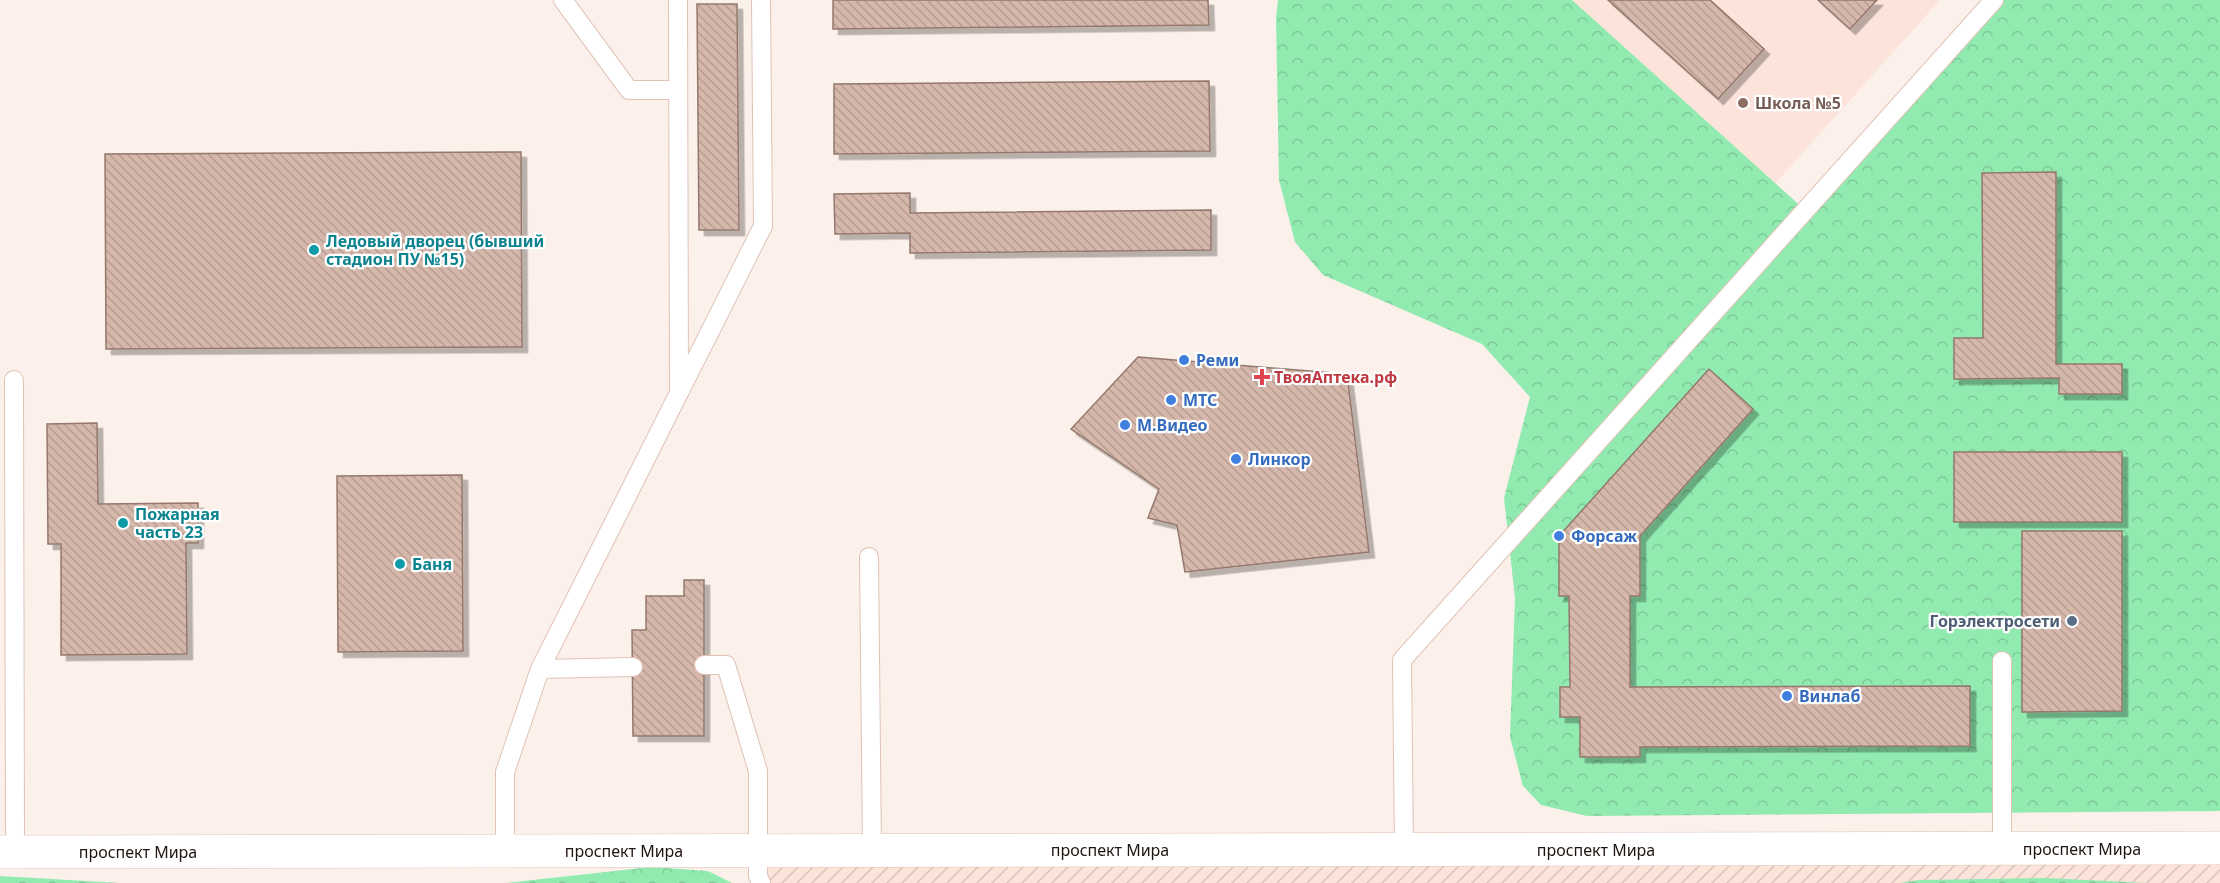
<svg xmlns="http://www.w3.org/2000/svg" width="2220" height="883" viewBox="0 0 2220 883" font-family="'Noto Sans',sans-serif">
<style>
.built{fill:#fce4da}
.industrial{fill:url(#industrial-furrows)}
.forest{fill:url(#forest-crowns)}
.building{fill:url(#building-back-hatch);stroke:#94786d;stroke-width:1.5;filter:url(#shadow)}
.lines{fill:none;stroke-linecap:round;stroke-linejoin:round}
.lane-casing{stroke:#e0c2b5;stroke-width:20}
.secondary-casing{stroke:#e0c2b5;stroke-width:34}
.lane{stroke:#fff;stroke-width:18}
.secondary{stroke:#fff;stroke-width:33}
.education-dot{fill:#8d6e63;stroke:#fff;stroke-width:2}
.culture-dot{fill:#0f9aa8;stroke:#fff;stroke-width:2}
.shop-dot{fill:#3f7fe0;stroke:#fff;stroke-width:2}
.health-dot{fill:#e0444e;stroke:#fff;stroke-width:2}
.service-dot{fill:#5c6f8a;stroke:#fff;stroke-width:2}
.labels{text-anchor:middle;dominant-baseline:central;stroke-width:4.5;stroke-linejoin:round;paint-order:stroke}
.education-label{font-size:16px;font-weight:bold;fill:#785e54;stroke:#fff;text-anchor:start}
.culture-label{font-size:16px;font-weight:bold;fill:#0d838f;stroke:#fff;text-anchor:start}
.shop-label{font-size:16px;font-weight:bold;fill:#366cbe;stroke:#fff;text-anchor:start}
.health-label{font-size:16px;font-weight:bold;fill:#be3a42;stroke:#fff;text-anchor:start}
.service-label{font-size:16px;font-weight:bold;fill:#4e5e75;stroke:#fff;text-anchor:end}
.street-label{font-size:16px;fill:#201511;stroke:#fff}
</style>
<defs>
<pattern id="industrial-furrows" width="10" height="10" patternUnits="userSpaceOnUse" patternTransform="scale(1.5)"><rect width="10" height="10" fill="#fce4da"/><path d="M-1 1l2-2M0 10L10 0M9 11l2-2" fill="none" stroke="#d8c3ba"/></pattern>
<pattern id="forest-crowns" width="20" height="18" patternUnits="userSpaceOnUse" patternTransform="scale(1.5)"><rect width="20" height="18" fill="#91ebb1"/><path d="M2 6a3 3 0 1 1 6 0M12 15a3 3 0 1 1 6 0" fill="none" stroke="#7dc997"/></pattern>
<pattern id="building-back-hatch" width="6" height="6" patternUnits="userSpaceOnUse" patternTransform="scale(1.5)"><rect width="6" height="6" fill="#d5b8ab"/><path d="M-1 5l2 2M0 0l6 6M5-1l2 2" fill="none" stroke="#b79d92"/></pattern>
<filter id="shadow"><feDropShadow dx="5.5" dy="5.5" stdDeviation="0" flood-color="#0004"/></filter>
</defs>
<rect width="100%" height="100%" fill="#fcf0ea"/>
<!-- built -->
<path class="built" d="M 1525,0 L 1940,0 L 1754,207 Z"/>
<!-- industrial -->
<path class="industrial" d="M 2220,848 L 2220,883 L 761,883 L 758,851 Z"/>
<!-- forest -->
<path class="forest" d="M 1278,0 L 1572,0 L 1805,210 L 1994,0 L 2220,0 L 2220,811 L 1587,816 L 1541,805 L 1523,786 L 1510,737 L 1515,598 L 1504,498 L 1530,397 L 1482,344 L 1323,275 L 1295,242 L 1279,180 L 1276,18 Z
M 651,867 L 708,871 L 732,883 L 506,883 Z
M 0,876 L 120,883 L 0,883 Z
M 2046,878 L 2147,883 L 1900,883 L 1919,880 Z"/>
<!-- building -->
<path class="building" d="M 833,0 L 1208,0 L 1209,25 L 833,29 Z
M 1608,0 L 1710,0 L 1764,49 L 1718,99 Z
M 1818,0 L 1877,0 L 1850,29 Z
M 697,4 L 737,4 L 739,230 L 699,230 Z
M 1209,81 L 1210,151 L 834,154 L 834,84 Z
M 521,152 L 522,347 L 106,349 L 105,154 Z
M 2056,172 L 2056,364 L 2122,364 L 2122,394 L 2059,394 L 2059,378 L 1954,379 L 1954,338 L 1983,338 L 1982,173 Z
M 910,193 L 910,213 L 1211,210 L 1211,250 L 910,253 L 910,233 L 835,234 L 834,194 Z
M 1138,357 L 1347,374 L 1369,552 L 1185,572 L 1177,525 L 1148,518 L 1159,489 L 1071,429 Z
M 1709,369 L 1753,409 L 1640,536 L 1640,596 L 1630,596 L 1630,687 L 1970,686 L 1970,746 L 1640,747 L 1640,757 L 1580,757 L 1580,717 L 1560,717 L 1560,687 L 1570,687 L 1569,596 L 1559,596 L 1559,536 Z
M 97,423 L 98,504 L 198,503 L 198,543 L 186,543 L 187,654 L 61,655 L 61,544 L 48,544 L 47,424 Z
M 1954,452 L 2122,452 L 2122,522 L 1954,522 Z
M 462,475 L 463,651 L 338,652 L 337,476 Z
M 2022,531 L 2122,531 L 2122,711 L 2022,712 Z
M 684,580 L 704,580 L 704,736 L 633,736 L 632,630 L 646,630 L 646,596 L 684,596 Z"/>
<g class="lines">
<!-- lane casing -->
<g class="lane-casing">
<path id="lane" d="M 563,0 L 629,90 L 678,90
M 678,0 L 679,389
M 14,380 L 15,852
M 869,557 L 872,851
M 2002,661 L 2002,849
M 704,665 L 726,665 L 758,771 L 758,876 L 761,883
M 540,669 L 633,667
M 1404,850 L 1402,660 L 1994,0
M 505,851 L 505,772 L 540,669 L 763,226 L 761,0"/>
</g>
<!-- secondary casing -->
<g class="secondary-casing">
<path id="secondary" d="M 0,852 L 2220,848"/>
</g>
<!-- lane -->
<use href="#lane" class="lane"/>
<!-- secondary -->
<use href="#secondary" class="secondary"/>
</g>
<!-- markers -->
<circle class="education-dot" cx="1743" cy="103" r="6"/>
<g class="culture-dot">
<circle cx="314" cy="250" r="6"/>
<circle cx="123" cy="523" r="6"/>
<circle cx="400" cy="564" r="6"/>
</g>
<g class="shop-dot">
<circle cx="1184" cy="360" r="6"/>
<circle cx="1171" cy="400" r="6"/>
<circle cx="1125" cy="425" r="6"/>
<circle cx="1236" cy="459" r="6"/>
<circle cx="1559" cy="536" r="6"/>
<circle cx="1787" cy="696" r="6"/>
</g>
<path class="health-dot" d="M1259 368h6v6h6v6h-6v6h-6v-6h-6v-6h6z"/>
<circle class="service-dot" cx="2072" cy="621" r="6"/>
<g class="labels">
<!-- education labels -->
<g class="education-label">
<text x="1755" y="103">Школа №5</text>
</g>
<!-- culture labels -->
<g class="culture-label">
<text x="326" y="241">Ледовый дворец (бывший<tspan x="326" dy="18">cтадион ПУ №15)</tspan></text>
<text x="135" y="514">Пожарная<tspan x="135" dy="18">часть 23</tspan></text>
<text x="412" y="564">Баня</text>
</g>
<!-- shop labels -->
<g class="shop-label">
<text x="1196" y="360">Реми</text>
<text x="1183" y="400">МТС</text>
<text x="1137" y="425">М.Видео</text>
<text x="1248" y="459">Линкор</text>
<text x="1571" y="536">Форсаж</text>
<text x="1799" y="696">Винлаб</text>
</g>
<!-- health labels -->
<g class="health-label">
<text x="1274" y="377">ТвояАптека.рф</text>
</g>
<!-- service labels -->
<g class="service-label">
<text x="2060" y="621">Горэлектросети</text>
</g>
<!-- street labels -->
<g class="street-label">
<text x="2082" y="849">проспект Мира</text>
<text x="1110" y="850">проспект Мира</text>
<text x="1596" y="850">проспект Мира</text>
<text x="624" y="851">проспект Мира</text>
<text x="138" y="852">проспект Мира</text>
</g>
</g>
</svg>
